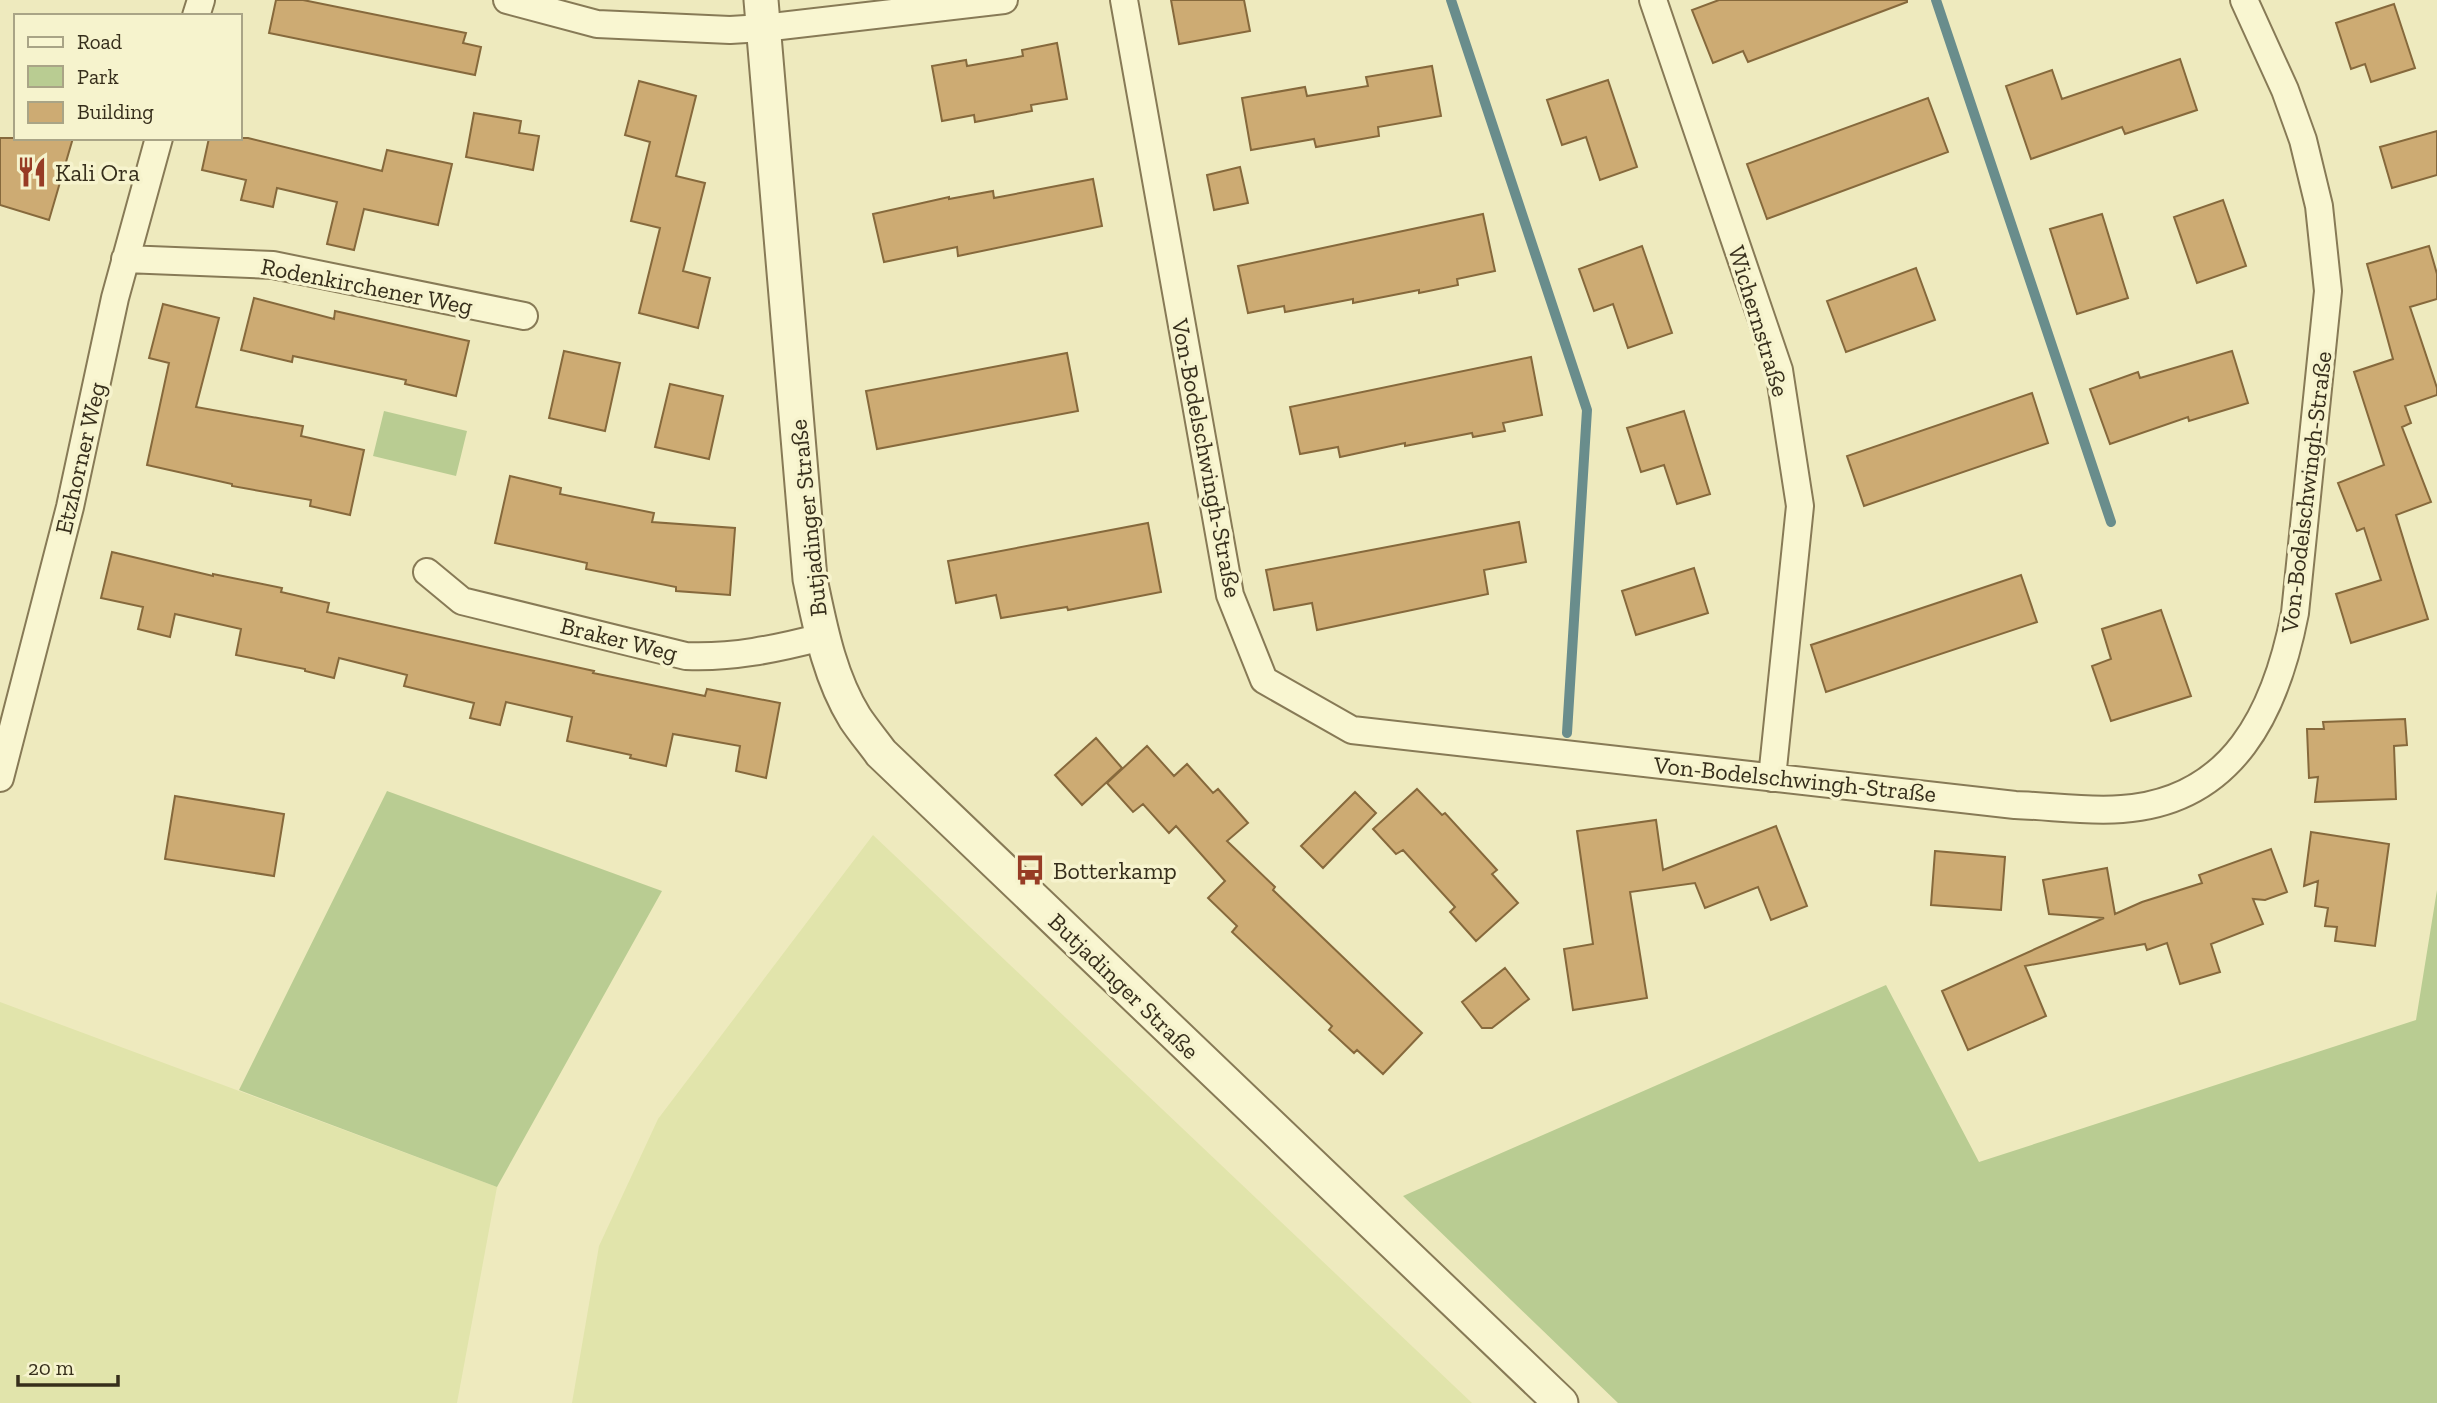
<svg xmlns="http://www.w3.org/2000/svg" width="2437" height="1403" viewBox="0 0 2437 1403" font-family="'Zilla Slab',serif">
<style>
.farmland{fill:#e1e4ab}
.green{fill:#b9cc92}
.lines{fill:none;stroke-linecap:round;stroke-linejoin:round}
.stream{stroke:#698d8c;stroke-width:10}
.building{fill:#cdab73;stroke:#86693c;stroke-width:2}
.minor-casing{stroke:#877a56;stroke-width:30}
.tertiary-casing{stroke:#877a56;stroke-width:37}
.minor{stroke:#f9f6d1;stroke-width:26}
.tertiary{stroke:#f9f6d1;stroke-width:33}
.labels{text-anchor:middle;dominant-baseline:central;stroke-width:7;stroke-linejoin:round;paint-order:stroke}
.poi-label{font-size:24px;fill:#362e1b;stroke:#f6f3cd;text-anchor:start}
.street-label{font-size:24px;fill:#362e1b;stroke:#f6f3cd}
</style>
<rect width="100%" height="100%" fill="#eeeabe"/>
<!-- farmland -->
<path class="farmland" d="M 873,835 L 1472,1403 L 572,1403 L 599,1246 L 658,1119 Z
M 0,1002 L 497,1187 L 457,1403 L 0,1403 Z"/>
<!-- green -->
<path class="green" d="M 384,411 L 467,431 L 456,476 L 373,456 Z
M 387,791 L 662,891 L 497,1187 L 239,1090 Z
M 2437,890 L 2437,1403 L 1618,1403 L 1403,1196 L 1886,985 L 1979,1162 L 2416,1020 Z"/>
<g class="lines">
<!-- stream -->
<path class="stream" d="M 1451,0 L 1587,410 L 1567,733
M 1936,0 L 2111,522"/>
</g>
<!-- building -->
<path class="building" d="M 276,0 L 303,0 L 466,33 L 463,43 L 481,47 L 475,75 L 269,33 Z
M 1171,0 L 1244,0 L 1250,31 L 1179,44 Z
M 1719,0 L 1907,0 L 1907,2 L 1748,62 L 1743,51 L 1713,63 L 1692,10 Z
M 2394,4 L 2415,68 L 2371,82 L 2365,64 L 2351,69 L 2336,23 Z
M 1057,43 L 1067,99 L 1031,105 L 1032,111 L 975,122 L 974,115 L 942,121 L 932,66 L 966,60 L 967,66 L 1023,56 L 1022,50 Z
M 2180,59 L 2197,110 L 2125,134 L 2122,127 L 2031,159 L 2006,86 L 2052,70 L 2062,99 Z
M 1432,66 L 1441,116 L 1378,127 L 1379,136 L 1316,147 L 1314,139 L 1251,150 L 1242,98 L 1305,87 L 1307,96 L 1368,86 L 1366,77 Z
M 1608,80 L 1637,167 L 1600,180 L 1586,137 L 1562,145 L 1547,100 Z
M 639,81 L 696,96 L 676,176 L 705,183 L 683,271 L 710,278 L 698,328 L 639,313 L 660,228 L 631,221 L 650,142 L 625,135 Z
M 1928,98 L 1948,152 L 1767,219 L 1747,164 Z
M 474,113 L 521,121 L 519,133 L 539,136 L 533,170 L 466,157 Z
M 2437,131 L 2437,175 L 2392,188 L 2380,147 Z
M 0,138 L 73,138 L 49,220 L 0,205 Z
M 209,138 L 248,138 L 382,171 L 387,150 L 452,164 L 438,225 L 364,209 L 354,250 L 327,244 L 337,202 L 277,188 L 273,207 L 241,200 L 246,180 L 202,170 Z
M 1240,167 L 1248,203 L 1214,210 L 1207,175 Z
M 1093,179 L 1102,226 L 958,256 L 957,247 L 884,262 L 873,214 L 949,197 L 949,199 L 993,191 L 994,198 Z
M 2223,200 L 2246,266 L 2197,283 L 2174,217 Z
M 1483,214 L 1495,271 L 1457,279 L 1458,285 L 1419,293 L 1419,290 L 1353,303 L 1353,299 L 1285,312 L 1284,306 L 1248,313 L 1238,266 Z
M 2102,214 L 2128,298 L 2077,314 L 2050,229 Z
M 1642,246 L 1672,333 L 1628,348 L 1613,304 L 1594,311 L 1579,269 Z
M 2429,246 L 2437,274 L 2437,299 L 2410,307 L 2437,388 L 2437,395 L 2405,406 L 2411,423 L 2402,427 L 2431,502 L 2396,515 L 2428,619 L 2351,643 L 2336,594 L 2381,580 L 2364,528 L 2357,531 L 2338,483 L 2384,465 L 2354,372 L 2393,359 L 2367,264 Z
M 1916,268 L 1935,320 L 1846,352 L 1827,301 Z
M 254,298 L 334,319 L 335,311 L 469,341 L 456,396 L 405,384 L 406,380 L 293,356 L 292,362 L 241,350 Z
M 163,304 L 219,318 L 196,407 L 303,426 L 301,436 L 364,450 L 350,515 L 310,506 L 311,500 L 232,486 L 232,484 L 147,465 L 169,363 L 149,358 Z
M 564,351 L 620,363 L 605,431 L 549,418 Z
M 2232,351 L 2248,403 L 2189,421 L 2188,417 L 2110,444 L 2090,389 L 2138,372 L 2140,378 Z
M 1067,353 L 1078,411 L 877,449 L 866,391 Z
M 1531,357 L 1542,415 L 1503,423 L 1505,431 L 1473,437 L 1472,433 L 1405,446 L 1405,443 L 1340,457 L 1338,447 L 1300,454 L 1290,407 Z
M 670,384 L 723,396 L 709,459 L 655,447 Z
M 2032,393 L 2048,443 L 1864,506 L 1847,456 Z
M 1684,411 L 1710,494 L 1677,504 L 1664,465 L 1641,472 L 1627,428 Z
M 510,476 L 561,488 L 560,494 L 654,513 L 652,522 L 735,528 L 730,595 L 676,591 L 676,587 L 586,569 L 587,563 L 495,543 Z
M 1519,522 L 1526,562 L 1484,570 L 1488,594 L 1317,630 L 1312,603 L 1274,610 L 1266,570 Z
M 1148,523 L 1161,592 L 1068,610 L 1067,607 L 1001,618 L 996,595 L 956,603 L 948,561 Z
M 112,552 L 213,576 L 213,574 L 282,588 L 281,592 L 329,603 L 327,612 L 594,671 L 593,673 L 705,696 L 707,689 L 780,703 L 766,778 L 736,771 L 740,746 L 673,734 L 666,766 L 630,758 L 631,755 L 567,741 L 572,717 L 506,702 L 500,725 L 470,718 L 474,703 L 404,686 L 407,675 L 339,658 L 334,678 L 305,671 L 305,669 L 236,655 L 241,629 L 175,614 L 170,637 L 138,629 L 143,607 L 101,598 Z
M 1694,568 L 1708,613 L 1636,635 L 1622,591 Z
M 2021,575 L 2037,622 L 1826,692 L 1811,645 Z
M 2161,610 L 2191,696 L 2111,721 L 2092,666 L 2111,659 L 2102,629 Z
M 2405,719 L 2407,745 L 2394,746 L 2396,799 L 2315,802 L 2318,777 L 2309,778 L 2307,729 L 2324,729 L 2323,722 Z
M 1096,738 L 1122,768 L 1082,805 L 1055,775 Z
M 1147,746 L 1174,776 L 1187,764 L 1213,793 L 1218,789 L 1248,823 L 1227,841 L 1275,887 L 1273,890 L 1422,1033 L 1383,1074 L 1357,1050 L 1354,1053 L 1329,1030 L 1332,1026 L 1232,932 L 1237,926 L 1208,898 L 1225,881 L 1176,826 L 1169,833 L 1143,804 L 1133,812 L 1107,783 Z
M 1417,789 L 1442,815 L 1445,813 L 1497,870 L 1492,874 L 1518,903 L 1476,941 L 1450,912 L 1455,907 L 1403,850 L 1396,854 L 1373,829 Z
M 1355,792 L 1376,813 L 1323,868 L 1301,846 Z
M 175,796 L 284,814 L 274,876 L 165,859 Z
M 1656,820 L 1663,870 L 1776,826 L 1807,906 L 1771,920 L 1758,887 L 1705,908 L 1695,883 L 1630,892 L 1647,998 L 1573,1010 L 1564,949 L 1593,944 L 1577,831 Z
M 2311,832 L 2389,844 L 2375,946 L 2335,941 L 2337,927 L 2325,926 L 2328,908 L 2315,906 L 2318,881 L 2304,886 Z
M 2271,849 L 2287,892 L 2265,900 L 2253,899 L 2263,924 L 2211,944 L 2220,972 L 2180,984 L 2167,943 L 2147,950 L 2145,944 L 2025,966 L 2046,1016 L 1968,1050 L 1942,991 L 2104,918 L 2049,914 L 2043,880 L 2107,868 L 2115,914 L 2142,902 L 2202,883 L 2199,875 Z
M 1935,851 L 2005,857 L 2001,910 L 1931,905 Z
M 1505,968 L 1529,999 L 1492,1028 L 1482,1028 L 1462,1002 Z"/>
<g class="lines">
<!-- minor casing -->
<g class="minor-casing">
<path id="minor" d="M 507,0 L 597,24 L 730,30 L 763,28 L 1004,0
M 1124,0 L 1230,595 L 1264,680 L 1352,730 L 2015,805 C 2050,806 2087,812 2122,809 C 2234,801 2276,711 2295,613 L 2328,291 L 2319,206 L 2303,140 L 2285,90 L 2244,0
M 1653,0 L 1779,370 L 1800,506 L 1772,778
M 196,16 L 201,0
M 125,259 L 273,265 L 524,316
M 427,572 L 462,601 L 686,656 C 732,658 776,649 822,637
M 0,778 L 70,507 L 115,298 L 159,138"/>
</g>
<!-- tertiary casing -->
<g class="tertiary-casing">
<path id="tertiary" d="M 761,0 L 810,579 C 820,626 829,676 855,718 C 863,730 873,742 881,753 L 1561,1403"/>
</g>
<!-- minor -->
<use href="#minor" class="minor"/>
<!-- tertiary -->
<use href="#tertiary" class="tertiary"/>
</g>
<!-- icons -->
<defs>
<g id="restaurant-bare" transform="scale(2.415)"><path d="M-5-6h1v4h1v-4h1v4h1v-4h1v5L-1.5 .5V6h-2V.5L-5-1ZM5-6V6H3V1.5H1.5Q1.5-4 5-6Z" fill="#973c25" stroke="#f6f3cd" stroke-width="2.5" paint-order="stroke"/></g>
<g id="bus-bare" transform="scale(2.415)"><path d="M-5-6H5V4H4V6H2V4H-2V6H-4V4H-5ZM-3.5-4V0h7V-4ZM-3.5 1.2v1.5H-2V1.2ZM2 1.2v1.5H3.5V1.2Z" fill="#973c25" stroke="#f6f3cd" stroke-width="2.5" paint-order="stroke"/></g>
</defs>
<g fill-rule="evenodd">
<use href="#restaurant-bare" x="32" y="172"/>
<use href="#bus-bare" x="1030" y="870"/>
</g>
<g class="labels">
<!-- poi labels -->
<g class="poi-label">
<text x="55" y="172">Kali Ora</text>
<text x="1053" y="870">Botterkamp</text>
</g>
<!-- street labels -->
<g class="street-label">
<text transform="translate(367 286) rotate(11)">Rodenkirchener Weg</text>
<text transform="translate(1759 321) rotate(73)">Wichernstraße</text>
<text transform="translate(80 458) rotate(-77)">Etzhorner Weg</text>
<text transform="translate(1207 458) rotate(79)">Von-Bodelschwingh-Straße</text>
<text transform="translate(2306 492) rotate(-83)">Von-Bodelschwingh-Straße</text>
<text transform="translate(808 518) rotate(-96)">Butjadinger Straße</text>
<text transform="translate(619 639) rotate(14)">Braker Weg</text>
<text transform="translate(1795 779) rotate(6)">Von-Bodelschwingh-Straße</text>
<text transform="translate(1124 986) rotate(44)">Butjadinger Straße</text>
</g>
</g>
<!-- legend -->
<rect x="14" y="14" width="228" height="126" fill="#f6f3cd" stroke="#a9a486" stroke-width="2"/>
<rect x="28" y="37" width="35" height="10" fill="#f9f6d1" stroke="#a9a486" stroke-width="2"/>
<text x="77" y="49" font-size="21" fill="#362e1b">Road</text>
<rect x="28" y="66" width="35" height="21" fill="#b9cc92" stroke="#a9a486" stroke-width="2"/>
<text x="77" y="84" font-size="21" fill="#362e1b">Park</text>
<rect x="28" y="102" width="35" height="21" fill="#cdab73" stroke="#a9a486" stroke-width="2"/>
<text x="77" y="119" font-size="21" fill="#362e1b">Building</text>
<!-- scale -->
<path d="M18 1375v10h100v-10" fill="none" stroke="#362e1b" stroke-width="3.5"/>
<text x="28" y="1375" font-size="21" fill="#362e1b" stroke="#f6f3cd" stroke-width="5" paint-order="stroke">20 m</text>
</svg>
